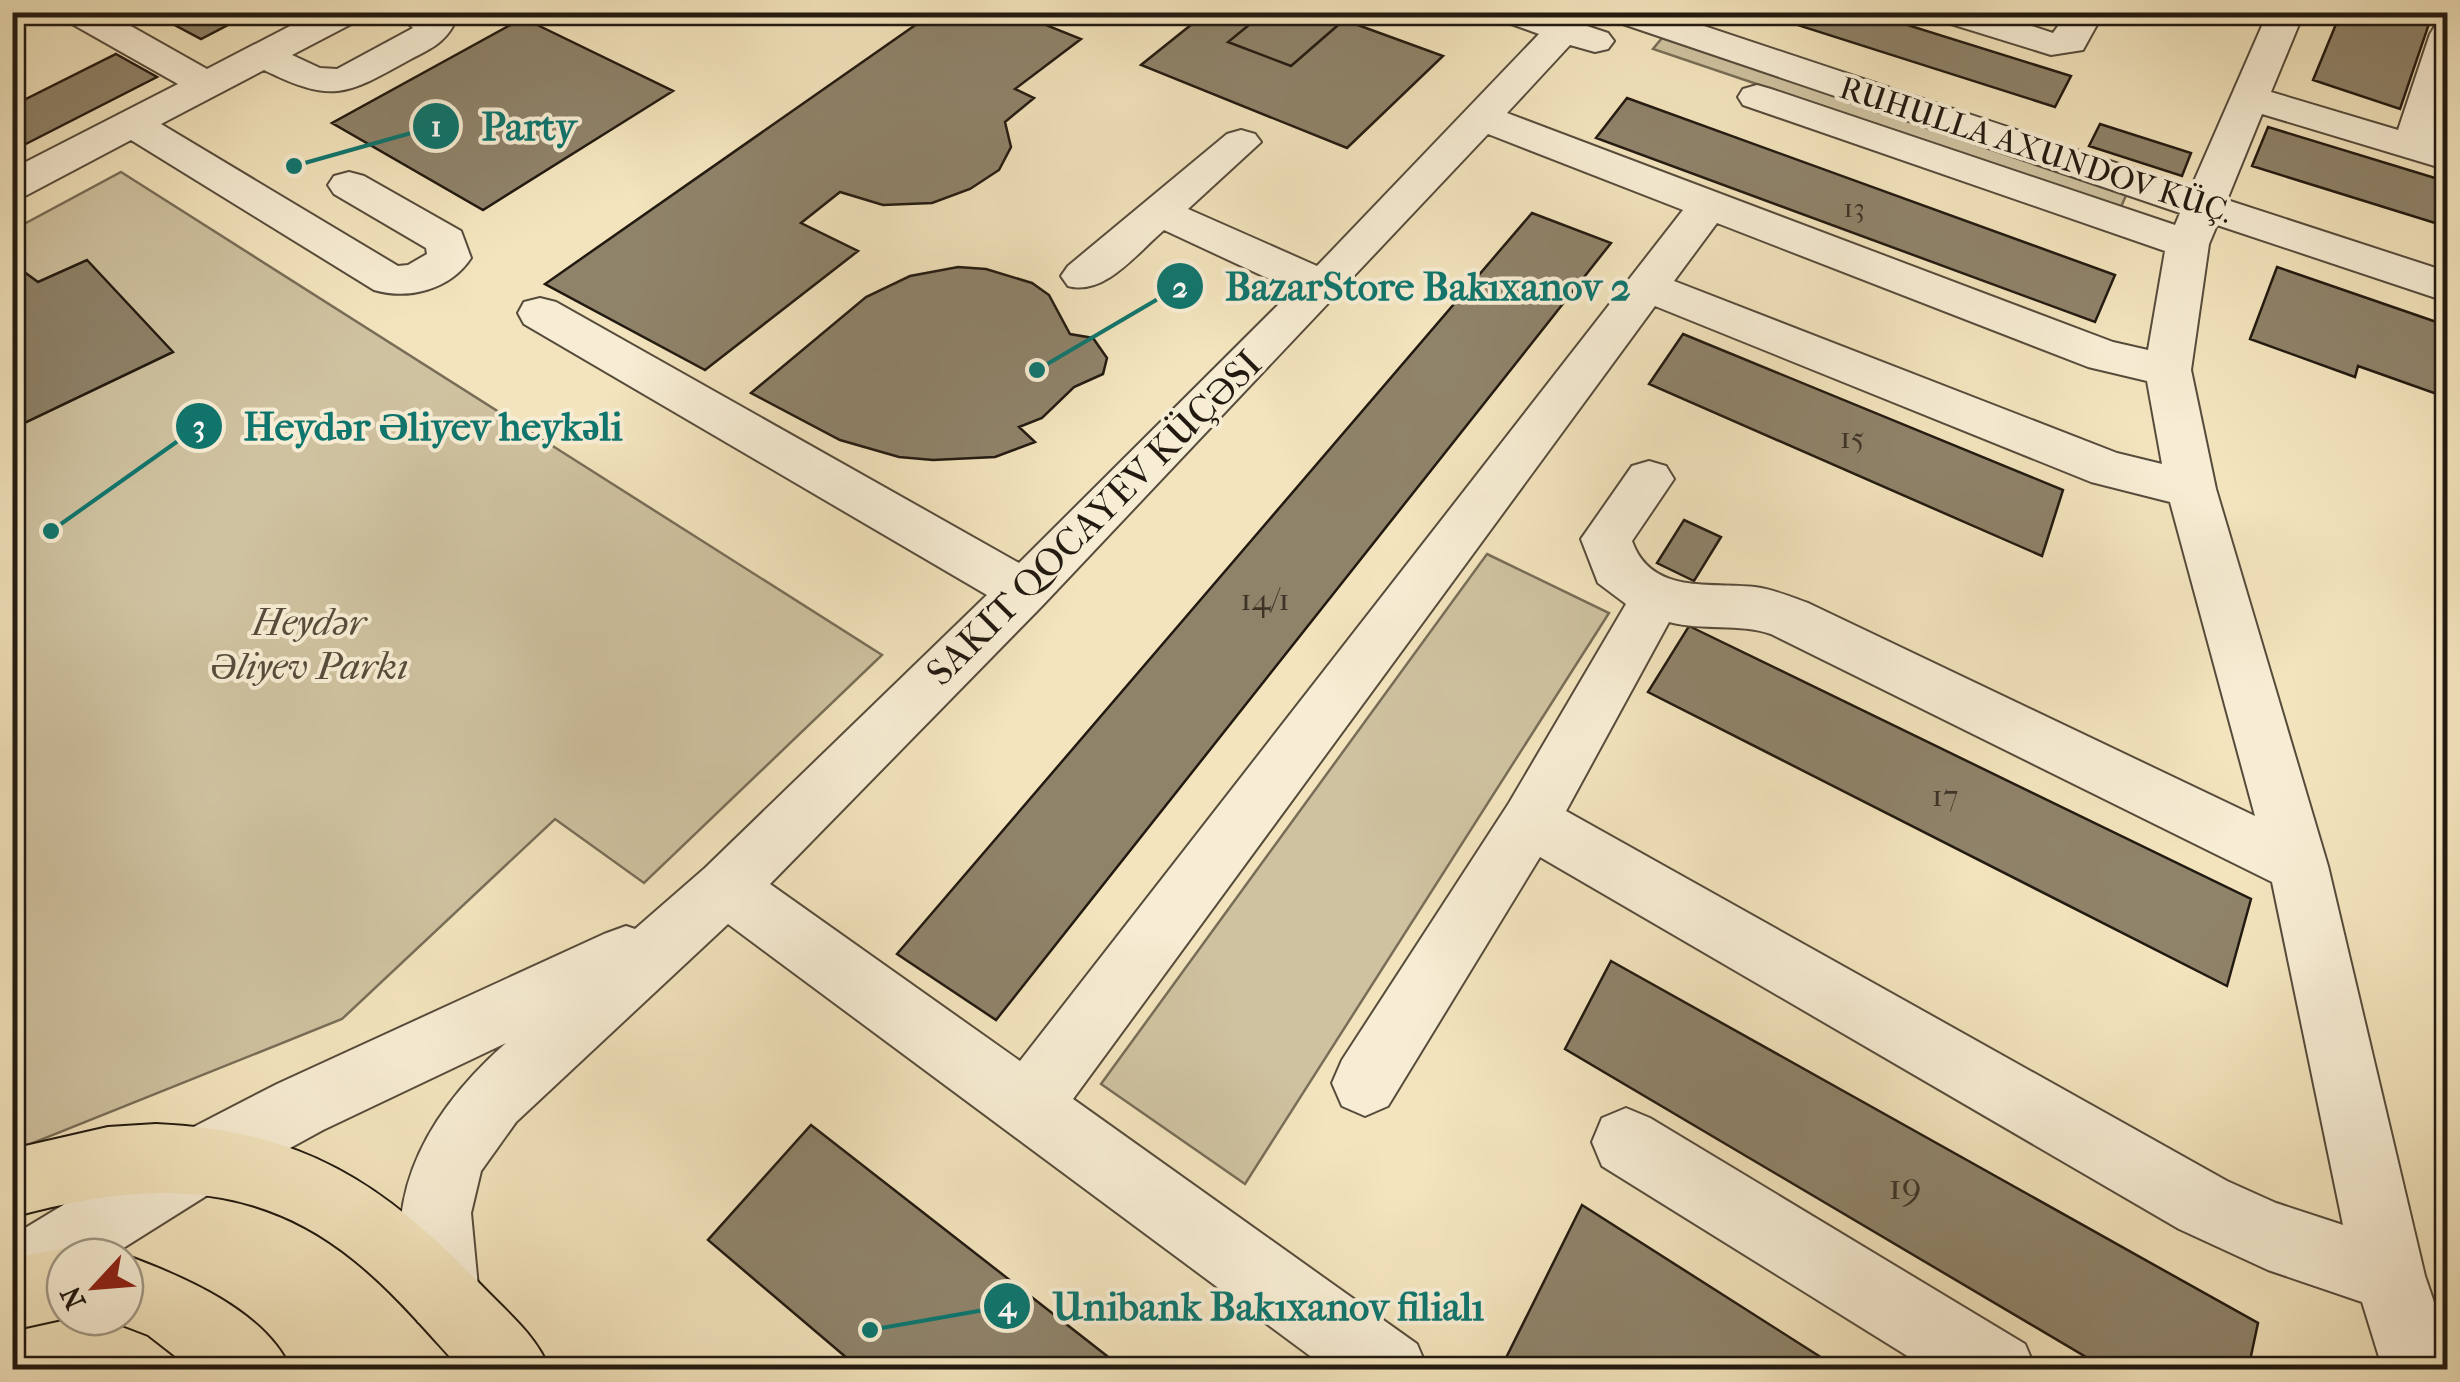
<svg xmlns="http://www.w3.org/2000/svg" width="2460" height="1382" viewBox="0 0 2460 1382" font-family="'IM FELL French Canon',serif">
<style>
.green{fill:#cfc2a0;stroke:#786e58;stroke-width:2.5}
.building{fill:#8f836a;stroke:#221a11;stroke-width:2.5}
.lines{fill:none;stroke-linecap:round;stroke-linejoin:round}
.minor-casing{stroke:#564c3c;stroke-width:4}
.major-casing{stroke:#221a11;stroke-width:4}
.minor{fill:#f7edd4;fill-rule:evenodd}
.major{fill:#f3e4bd;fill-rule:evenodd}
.labels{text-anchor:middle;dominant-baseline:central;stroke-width:8;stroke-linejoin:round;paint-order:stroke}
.far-number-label{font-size:28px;fill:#3d3427}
.far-street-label{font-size:32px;fill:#221a11;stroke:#f7edd4}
.number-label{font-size:32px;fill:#3d3427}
.street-label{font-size:38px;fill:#221a11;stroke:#f7edd4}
.park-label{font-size:38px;font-style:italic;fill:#564c3c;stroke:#f7edd4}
.near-number-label{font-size:38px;fill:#3d3427}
.leader{fill:none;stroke:#0f766e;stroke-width:4}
.callout-dot{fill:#0f766e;stroke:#f7edd4;stroke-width:4}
.mark-label{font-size:30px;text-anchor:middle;font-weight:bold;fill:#fff}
.callout-label{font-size:40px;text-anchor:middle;font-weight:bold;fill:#0f766e;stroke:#f7edd4;stroke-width:8;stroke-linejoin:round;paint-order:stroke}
</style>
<rect width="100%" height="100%" fill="#f3e4bd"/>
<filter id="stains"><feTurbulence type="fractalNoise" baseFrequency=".002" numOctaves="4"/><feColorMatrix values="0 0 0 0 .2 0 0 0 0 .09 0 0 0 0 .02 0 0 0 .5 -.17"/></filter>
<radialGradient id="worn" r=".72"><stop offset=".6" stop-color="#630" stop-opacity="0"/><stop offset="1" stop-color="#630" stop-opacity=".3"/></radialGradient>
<!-- green -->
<path class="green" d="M 1662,38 L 2127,193 L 2121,207 L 1653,49 Z
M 121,172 L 882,655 L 644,883 L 555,819 L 342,1019 L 13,1151 L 13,230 Z
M 1487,554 L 1609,613 L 1245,1184 L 1101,1084 Z"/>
<!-- building -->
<path class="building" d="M 150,12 L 253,12 L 201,39 Z
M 934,12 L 1014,12 L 1081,39 L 1015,89 L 1034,98 L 1005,122 L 1011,147 L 999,170 L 970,189 L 932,203 L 883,205 L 840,192 L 801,223 L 858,251 L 705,370 L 545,284 Z
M 1207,12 L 1265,12 L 1228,42 L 1291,66 L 1344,20 L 1443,56 L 1347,148 L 1141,65 Z
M 1265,12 L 1353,12 L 1291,66 L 1228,42 Z
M 1757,12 L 1866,12 L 2071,76 L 2055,107 Z
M 2341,12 L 2433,12 L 2400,109 L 2313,80 Z
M 523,18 L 673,91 L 483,210 L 332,123 Z
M 116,54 L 157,77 L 12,151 L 12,106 Z
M 1627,98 L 2115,275 L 2095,322 L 1596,138 Z
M 2100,124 L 2191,153 L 2182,176 L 2089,146 Z
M 2268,127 L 2448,182 L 2448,227 L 2252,166 Z
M 1532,213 L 1611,243 L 996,1020 L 897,954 Z
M 87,260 L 173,352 L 12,429 L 12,263 L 38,282 Z
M 958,267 L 986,269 L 1032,283 L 1049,295 L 1070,334 L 1093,338 L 1107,358 L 1103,374 L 1074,387 L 1042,418 L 1019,427 L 1035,442 L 995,457 L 933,460 L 899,457 L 840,440 L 751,393 L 866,297 L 910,276 Z
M 2277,267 L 2448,326 L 2448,398 L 2358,366 L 2355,377 L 2250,339 Z
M 1683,334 L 2063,490 L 2042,556 L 1649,384 Z
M 1684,520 L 1721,537 L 1694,581 L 1657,563 Z
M 1689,626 L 2251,899 L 2227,986 L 1648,692 Z
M 1611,961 L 2258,1323 L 2248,1370 L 2108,1370 L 1565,1049 Z
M 811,1125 L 1125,1370 L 861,1370 L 708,1240 Z
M 1582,1205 L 1841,1370 L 1500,1370 Z"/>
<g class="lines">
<!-- minor casing -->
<g class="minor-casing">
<path id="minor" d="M 60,12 L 106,12 L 207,69 L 317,12 L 364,12 L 359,20 L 292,55 L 320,68 L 337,69 L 413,28 L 396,12 L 439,12 L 453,26 C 443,44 428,50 411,59 C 346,95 333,104 264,70 L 161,124 L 398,266 L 408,265 L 427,254 L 426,248 L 334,194 L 328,185 L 334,176 L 349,172 L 364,176 L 461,231 L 471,258 C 450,290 408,300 374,290 L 131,140 L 27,195 L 12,199 L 12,169 L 178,84 L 65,20 Z
M 1495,12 L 1598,12 L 1587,26 L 1608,33 L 1614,41 L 1608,49 L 1595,52 L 1570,45 L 1507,113 L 2113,342 L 2148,350 L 2165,251 L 1743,105 L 1738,97 L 1743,89 L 1757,85 L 1771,89 L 2175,225 L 2180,213 L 1611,20 L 1606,12 L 1662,12 L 2191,188 L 2268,12 L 2304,12 L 2271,92 L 2398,130 L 2430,34 L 2435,26 L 2448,23 L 2448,96 L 2434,141 L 2448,145 L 2448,170 L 2262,114 L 2227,200 L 2448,272 L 2448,302 L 2217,225 L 2209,244 L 2191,370 L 2216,489 L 2328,866 L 2425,1276 L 2448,1343 L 2448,1370 L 2383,1370 L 2362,1302 L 2268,1270 L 2179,1229 L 1540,857 L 1388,1106 L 1365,1116 L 1342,1106 L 1332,1083 L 1342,1060 L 1509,803 L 1626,604 L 1598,583 L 1581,539 L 1632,466 L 1649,461 L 1666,466 L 1674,479 L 1632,541 C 1651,595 1710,582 1755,587 C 1772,589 1791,597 1808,603 L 2255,816 L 2170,502 L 2091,482 L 1655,306 L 1073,1099 L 1417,1344 L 1428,1370 L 1329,1370 L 728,924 L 516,1122 L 481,1171 L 471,1213 L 479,1297 L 468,1322 L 443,1333 L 418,1322 C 371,1211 422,1117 506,1043 L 323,1130 L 230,1181 L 109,1257 L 65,1257 L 65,1285 L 12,1312 L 12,1236 L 182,1133 L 277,1084 L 604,934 L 626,926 L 635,929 L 705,868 L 987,595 L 524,324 L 518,313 L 524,302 L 540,298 L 556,302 L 1019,563 L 1293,290 L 1164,230 C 1137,253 1105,296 1068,286 L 1061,276 L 1068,266 L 1227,134 L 1241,130 L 1255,134 L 1261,142 L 1188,209 L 1317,266 L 1539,34 L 1500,20 ZM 1488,134 L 1683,210 L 1020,1061 L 770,884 L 1042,606 ZM 1717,223 L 2088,367 L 2147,381 L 2162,464 L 2117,453 L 1674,281 ZM 1669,622 C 1703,631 1739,623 1771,634 L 2272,882 L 2343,1225 L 2276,1203 L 2227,1181 L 1566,811 Z
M 1933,12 L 1990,12 L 2053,33 L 2068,12 L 2104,12 L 2083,50 L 2051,55 L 1938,20 Z
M 1626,1108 L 1650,1118 L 2025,1344 L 2036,1370 L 1930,1370 L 1602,1166 L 1592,1142 L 1602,1118 Z"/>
</g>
<!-- major casing -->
<g class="major-casing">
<path id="major" d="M 156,1124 C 303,1130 383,1183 483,1287 C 508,1313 536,1335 550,1370 L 462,1370 C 427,1332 394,1292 354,1260 C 250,1175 135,1183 12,1217 L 12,1149 L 108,1127 Z
M 65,1248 L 86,1257 L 65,1257 L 65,1317 L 71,1317 L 12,1330 L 12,1258 Z
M 125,1255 C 182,1276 266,1311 291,1370 L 193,1370 L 148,1335 L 101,1317 L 125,1317 L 125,1257 L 121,1257 Z"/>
</g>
<!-- minor -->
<use href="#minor" class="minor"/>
<!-- major -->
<use href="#major" class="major"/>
</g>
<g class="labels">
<!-- far-number labels -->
<g class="far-number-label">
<text x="1854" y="207">13</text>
</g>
<!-- far-street labels -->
<g class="far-street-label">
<text transform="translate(2036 150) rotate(18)">RUHULLA AXUNDOV KÜÇ.</text>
</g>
<!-- number labels -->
<g class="number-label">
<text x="1852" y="437">15</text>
<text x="1265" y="599">14/1</text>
<text x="1945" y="795">17</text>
</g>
<!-- street labels -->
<g class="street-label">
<text transform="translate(1094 518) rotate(-45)">SAKIT QOCAYEV KÜÇƏSI</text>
</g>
<!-- park labels -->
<g class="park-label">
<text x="309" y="622">Heydər<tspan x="309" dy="44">Əliyev Parkı</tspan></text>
</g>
<!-- near-number labels -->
<g class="near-number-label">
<text x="1905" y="1186">19</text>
</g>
</g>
<!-- callouts -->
<path class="leader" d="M294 166L436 126M1037 370L1180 286M51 531L199 426M870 1330L1007 1306"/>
<g class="callout-dot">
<circle cx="294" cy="166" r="10"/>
<circle cx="1037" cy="370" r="10"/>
<circle cx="51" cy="531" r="10"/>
<circle cx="870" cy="1330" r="10"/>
<circle cx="436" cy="126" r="25"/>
<circle cx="1180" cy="286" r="25"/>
<circle cx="199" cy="426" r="25"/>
<circle cx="1007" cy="1306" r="25"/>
</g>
<g class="mark-label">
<text x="436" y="136">1</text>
<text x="1180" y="297">2</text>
<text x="199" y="436">3</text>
<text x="1007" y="1316">4</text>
</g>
<g class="callout-label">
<text x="529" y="140">Party</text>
<text x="1428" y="300">BazarStore Bakıxanov 2</text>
<text x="433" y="440">Heydər Əliyev heykəli</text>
<text x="1268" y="1320">Unibank Bakıxanov filialı</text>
</g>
<!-- margin -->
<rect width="2460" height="1382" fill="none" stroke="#f3e4bd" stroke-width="50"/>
<rect x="15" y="15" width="2430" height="1352" fill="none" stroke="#221a11" stroke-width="5"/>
<rect x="25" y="25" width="2410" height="1332" fill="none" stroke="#221a11" stroke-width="2.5"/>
<!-- north arrow -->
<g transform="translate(95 1287) rotate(244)"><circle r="48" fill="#f7edd4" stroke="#a29986" stroke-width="2.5"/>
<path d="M0-8L18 38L0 25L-18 38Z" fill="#8f2418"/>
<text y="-15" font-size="28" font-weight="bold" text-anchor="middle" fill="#221a11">N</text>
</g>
<rect width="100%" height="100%" filter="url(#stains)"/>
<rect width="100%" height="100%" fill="url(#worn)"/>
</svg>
